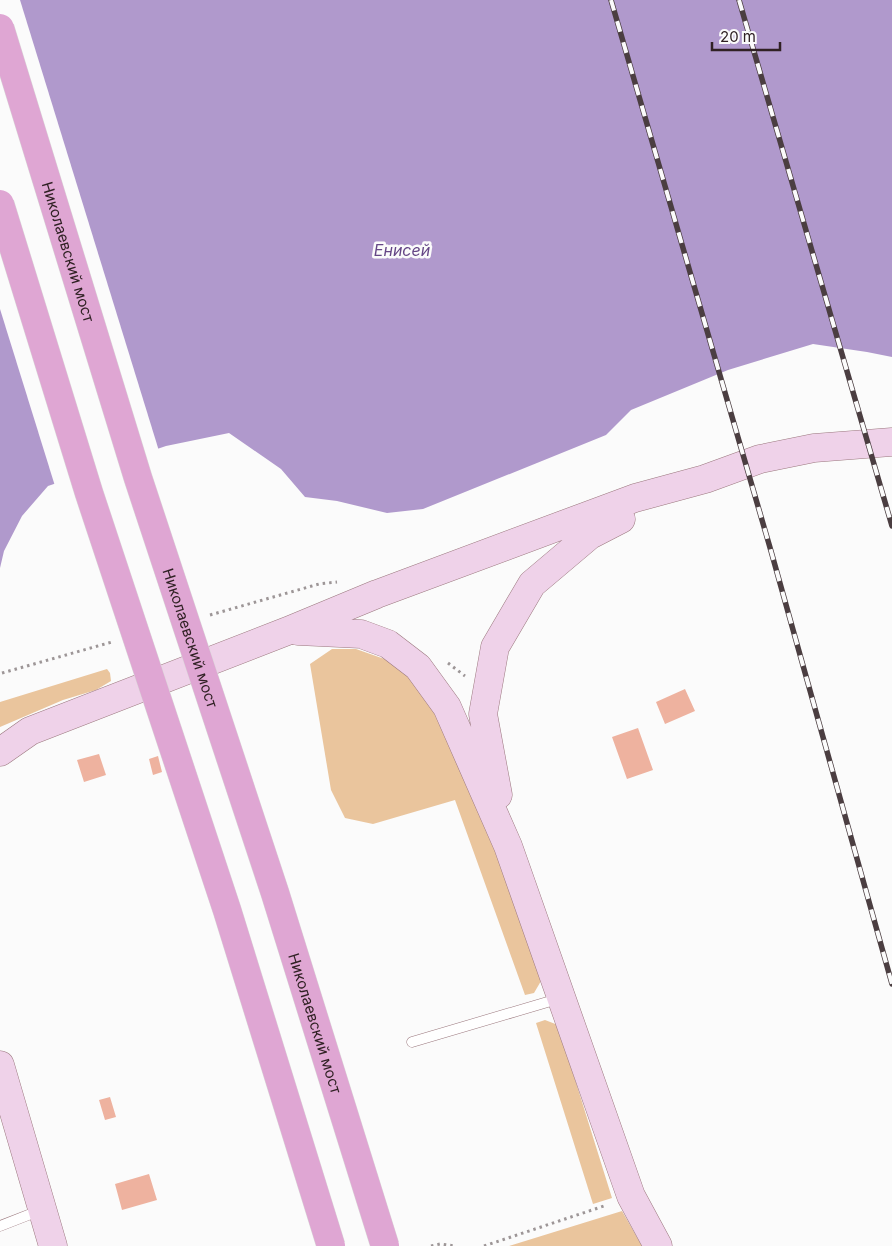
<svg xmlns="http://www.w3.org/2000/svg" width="892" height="1246" viewBox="0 0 892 1246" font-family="Inter,sans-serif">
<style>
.green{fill:#eac59d}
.water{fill:#b099cc}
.pier{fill:#fbfbfb}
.building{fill:#eeb29f}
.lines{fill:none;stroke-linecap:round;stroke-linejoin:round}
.service-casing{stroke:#9b787e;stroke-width:11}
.secondary-casing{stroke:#9b787e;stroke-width:29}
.path{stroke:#9d9697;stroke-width:3;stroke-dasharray:2.5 4;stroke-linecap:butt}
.service{stroke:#fff;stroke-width:10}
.secondary{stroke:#efd2e9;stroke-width:28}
.rail-casing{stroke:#4b3e41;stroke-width:5.5}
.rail{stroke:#fbfbfb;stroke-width:4;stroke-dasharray:11;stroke-linecap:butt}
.primary-bridge-casing{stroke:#dad7d8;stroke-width:29;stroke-linecap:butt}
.primary-bridge{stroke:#dfa6d3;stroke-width:28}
.labels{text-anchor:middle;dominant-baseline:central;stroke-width:5;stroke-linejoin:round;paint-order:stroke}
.street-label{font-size:15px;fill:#302124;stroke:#fbfbfb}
.water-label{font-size:16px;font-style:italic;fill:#654686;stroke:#fbfbfb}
</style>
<rect width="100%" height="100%" fill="#fbfbfb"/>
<!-- green -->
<path class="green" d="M 332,649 L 356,649 L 390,661 L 412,676 L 424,693 L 473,786 L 541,981 L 534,993 L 525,995 L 455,800 L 373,824 L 345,818 L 331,790 L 310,664 Z
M 107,669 L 110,673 L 111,681 L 96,690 L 63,700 L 0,727 L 0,702 Z
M 545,1020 L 558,1025 L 612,1198 L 593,1204 L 536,1023 Z
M 622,1211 L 642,1246 L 509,1246 Z"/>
<!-- water -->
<path class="water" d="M 0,0 L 892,0 L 892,357 L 867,352 L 813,344 L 728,370 L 631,410 L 606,435 L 423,509 L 387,513 L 337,501 L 305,497 L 281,469 L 229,433 L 166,446 L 48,486 L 22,516 L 4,551 L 0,568 Z"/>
<!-- pier -->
<path class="pier" d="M 0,0 L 20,0 L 159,451 L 55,486 L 0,309 Z"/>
<!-- building -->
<path class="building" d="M 685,689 L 695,711 L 665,724 L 656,702 Z
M 638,728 L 653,770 L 627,779 L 612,737 Z
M 99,754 L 106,775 L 84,782 L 77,760 Z
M 158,756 L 162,772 L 153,775 L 149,759 Z
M 110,1097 L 116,1117 L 105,1120 L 99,1100 Z
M 149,1174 L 157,1200 L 122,1210 L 115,1184 Z"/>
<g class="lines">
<!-- service casing -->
<g class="service-casing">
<path id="service" d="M 412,1042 L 561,998
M 0,1226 L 41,1210"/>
</g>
<!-- secondary casing -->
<g class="secondary-casing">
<path id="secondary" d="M 298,631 L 361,634 L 388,644 L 418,667 L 447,707 L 508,846 L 631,1196 L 658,1246
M 0,752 L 30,731 L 290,630 L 377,594 L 635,498 L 705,479 L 760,459 L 814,448 L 892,442
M 498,795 L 483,714 L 495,647 L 532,584 L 590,535 L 621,519
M 0,1065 L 53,1246"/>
</g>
<!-- path -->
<path class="path" d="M 210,615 L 319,584 L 337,582
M 448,663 L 465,676
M 2,673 L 112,642
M 431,1246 L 440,1244 L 455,1246
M 484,1246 L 607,1205"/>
<!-- service -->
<use href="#service" class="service"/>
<!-- secondary -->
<use href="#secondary" class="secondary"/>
<!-- rail casing -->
<g class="rail-casing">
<path id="rail" d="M 611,0 L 771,551 L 892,984
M 739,0 L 892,526"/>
</g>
<!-- rail -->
<use href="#rail" class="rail"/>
<!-- primary-bridge casing -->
<g class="primary-bridge-casing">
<g id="primary-bridge">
<path id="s1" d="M 0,28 L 138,478 L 275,893 L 385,1246"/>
<path d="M 0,204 L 89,493 L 227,910 L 331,1246"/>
</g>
</g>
<!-- primary-bridge -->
<use href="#primary-bridge" class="primary-bridge"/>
</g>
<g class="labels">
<!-- street labels -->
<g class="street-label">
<text stroke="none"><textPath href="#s1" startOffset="234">Николаевский мост</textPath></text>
<text stroke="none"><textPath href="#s1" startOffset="639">Николаевский мост</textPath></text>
<text stroke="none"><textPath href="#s1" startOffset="1044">Николаевский мост</textPath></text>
</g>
<!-- water labels -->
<g class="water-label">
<text x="402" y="250">Енисей</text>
</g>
</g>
<!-- scale -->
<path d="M712 42v8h68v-8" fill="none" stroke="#302124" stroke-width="2.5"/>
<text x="720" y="42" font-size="15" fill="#302124" stroke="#fbfbfb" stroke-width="4" paint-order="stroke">20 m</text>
</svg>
